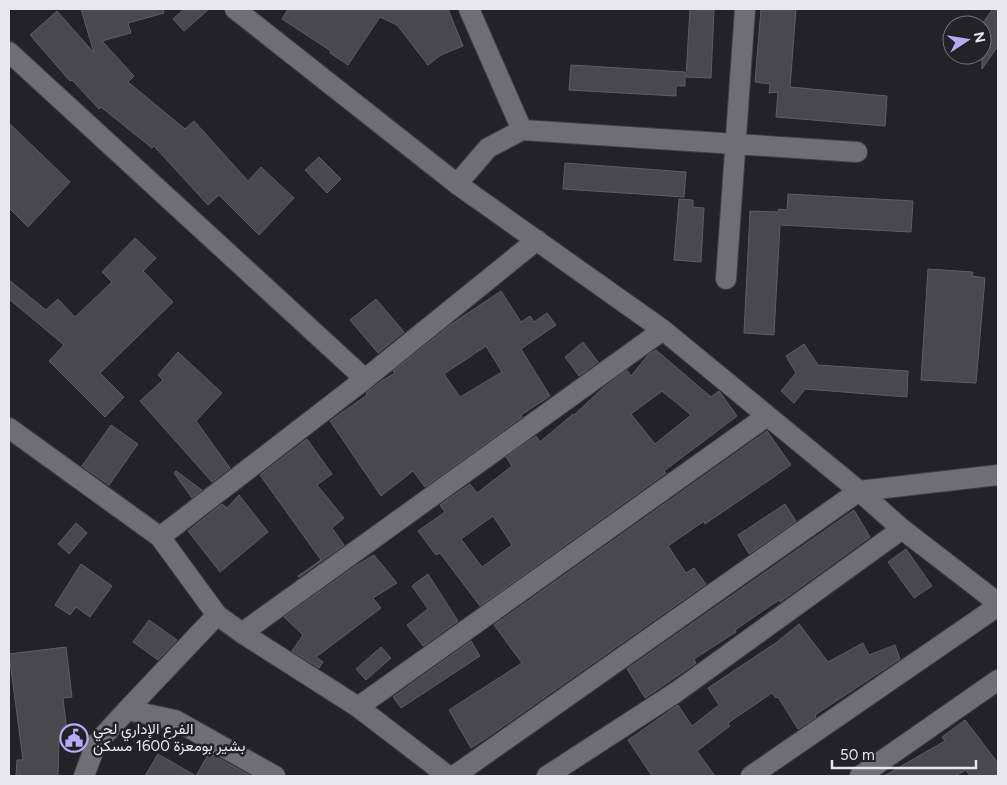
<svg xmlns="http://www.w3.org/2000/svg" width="1007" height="785" viewBox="0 0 1007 785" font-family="Figtree,Vazirmatn,sans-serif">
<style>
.building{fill:#49484d;stroke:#5d5d62;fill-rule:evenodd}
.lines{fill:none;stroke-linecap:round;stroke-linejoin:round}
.minor-casing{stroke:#424145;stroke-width:22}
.minor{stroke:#6f6e73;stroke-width:20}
.labels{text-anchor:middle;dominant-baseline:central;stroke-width:5;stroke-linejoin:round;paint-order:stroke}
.poi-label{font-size:15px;fill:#e8e8eb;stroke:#232327;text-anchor:start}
</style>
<rect width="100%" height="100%" fill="#232327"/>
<!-- building -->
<path class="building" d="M 81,9 L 163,9 L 164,13 L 128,23 L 131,33 L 102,41 L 134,76 L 128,82 L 185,129 L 194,121 L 248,181 L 261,167 L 294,198 L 259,235 L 219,195 L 208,205 L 154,146 L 152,148 L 101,107 L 99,109 L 72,80 L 70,81 L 30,35 L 57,11 L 94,53 Z
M 184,9 L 209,9 L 184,31 L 173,19 Z
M 288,9 L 448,9 L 463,46 L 441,55 L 428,65 L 397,25 L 380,17 L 348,65 L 330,53 L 331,51 L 282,19 Z
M 690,9 L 714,9 L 711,78 L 686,77 Z
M 761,9 L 796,9 L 790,87 L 887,96 L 885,126 L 776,117 L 778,92 L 769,93 L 770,84 L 755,82 Z
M 993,9 L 998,9 L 998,46 L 982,69 L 982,24 Z
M 571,65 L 685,72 L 685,86 L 676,86 L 676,96 L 569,90 Z
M 9,123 L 70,182 L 28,227 L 9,208 Z
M 319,157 L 341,179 L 327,193 L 305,170 Z
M 565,163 L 686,172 L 684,197 L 563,189 Z
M 788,194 L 913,201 L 911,232 L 780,225 L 774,335 L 744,333 L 750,211 L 778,212 L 779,209 L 787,210 Z
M 679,199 L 693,200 L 693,207 L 704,208 L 701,262 L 674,260 Z
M 135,238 L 156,258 L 143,271 L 173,302 L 100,373 L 124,397 L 105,417 L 49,361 L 64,345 L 9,299 L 9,280 L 46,310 L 58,299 L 75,317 L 112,282 L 102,272 Z
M 928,269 L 973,272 L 972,276 L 985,278 L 976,383 L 921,380 Z
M 501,291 L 521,322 L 530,316 L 534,322 L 547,313 L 556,325 L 521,349 L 550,396 L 521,415 L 522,417 L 425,487 L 413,471 L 381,496 L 330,421 L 367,395 L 366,393 L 383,380 L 395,373 L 393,371 L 453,323 ZM 486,346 L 502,372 L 460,397 L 444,374 Z
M 376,299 L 404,332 L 378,353 L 350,320 Z
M 583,342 L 598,362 L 579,376 L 565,357 Z
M 804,344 L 818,365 L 908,371 L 907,397 L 805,389 L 794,403 L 781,391 L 796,373 L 786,356 Z
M 656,350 L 711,397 L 719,391 L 737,416 L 664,471 L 666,473 L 480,606 L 440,553 L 436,555 L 418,531 L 445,512 L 440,505 L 470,484 L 477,493 L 512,466 L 506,457 L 536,436 L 540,442 L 573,414 L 574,415 L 603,388 L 627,370 L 631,376 L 648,355 ZM 662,391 L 691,415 L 655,444 L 631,414 ZM 493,516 L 512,545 L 482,567 L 461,539 Z
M 178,352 L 222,393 L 196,421 L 230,468 L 212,482 L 140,401 L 163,380 L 158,375 Z
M 111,425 L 138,444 L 109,485 L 82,466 Z
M 767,431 L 791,465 L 705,524 L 704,521 L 668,546 L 686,573 L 694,568 L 706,584 L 488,737 L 471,748 L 449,710 L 522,663 L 494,625 Z
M 307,439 L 332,474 L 317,485 L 344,518 L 332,528 L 344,545 L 299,577 L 298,576 L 321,560 L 260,475 Z
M 176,471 L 202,490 L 192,498 L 174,473 Z
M 239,495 L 268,532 L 220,572 L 188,531 L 222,504 L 227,508 Z
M 785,504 L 796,521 L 749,554 L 738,535 Z
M 854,510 L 870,537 L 780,602 L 779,600 L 735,630 L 736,632 L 694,659 L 696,663 L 645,698 L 627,669 Z
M 76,523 L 87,533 L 69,554 L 58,544 Z
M 906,549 L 932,586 L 914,598 L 888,562 Z
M 374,555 L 397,583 L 373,598 L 381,608 L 316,657 L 323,662 L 319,668 L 292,651 L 303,635 L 284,617 L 357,565 Z
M 81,564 L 112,586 L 90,617 L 76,607 L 70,615 L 55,605 Z
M 428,574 L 458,621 L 423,646 L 407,625 L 428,609 L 412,586 Z
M 149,620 L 177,640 L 158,660 L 133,642 Z
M 799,624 L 828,662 L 863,643 L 869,655 L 895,645 L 900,659 L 815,715 L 816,717 L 798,729 L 778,697 L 776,698 L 772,693 L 728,723 L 730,726 L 697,751 L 715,776 L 652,776 L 628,740 L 678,705 L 692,726 L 719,705 L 708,688 L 777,642 Z
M 471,641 L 480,656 L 401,708 L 393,697 Z
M 66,647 L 72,697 L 63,698 L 68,740 L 59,741 L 58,776 L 16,776 L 17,760 L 23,760 L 9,654 Z
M 381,647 L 391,658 L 366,680 L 356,669 Z
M 965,720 L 998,763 L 998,776 L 970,776 L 966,770 L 955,776 L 884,776 L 945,741 L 942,737 Z
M 209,753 L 251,776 L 145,776 L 158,754 L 196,776 Z"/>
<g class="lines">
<!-- minor casing -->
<g class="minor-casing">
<path id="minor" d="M 235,9 L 457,184 L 663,330 L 859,491 L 902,529 L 998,603
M 469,9 L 522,130 L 857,152
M 9,52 L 365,379
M 457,184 L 488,148 L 522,130
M 726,279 L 745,9
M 9,428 L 160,537 L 217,615 L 242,633 L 358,707 L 448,776
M 160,537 L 365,379 L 537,240
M 242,633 L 663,330
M 358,707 L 767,416
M 127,710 L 217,615
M 84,776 L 96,744 L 127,710 L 175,720 L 275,776
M 454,776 L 859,491 L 998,475
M 547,776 L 675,693 L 902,529
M 751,776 L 998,606
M 860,776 L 998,680"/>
</g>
<!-- minor -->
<use href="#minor" class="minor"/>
</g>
<!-- icons -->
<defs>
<g id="civic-ring" transform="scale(1.4375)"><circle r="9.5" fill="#232327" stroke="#b7abf8" stroke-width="1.5"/><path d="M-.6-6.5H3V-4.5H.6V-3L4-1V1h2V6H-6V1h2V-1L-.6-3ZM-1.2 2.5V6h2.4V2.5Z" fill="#b7abf8"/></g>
</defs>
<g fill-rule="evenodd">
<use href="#civic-ring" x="74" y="738"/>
</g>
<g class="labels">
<!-- poi labels -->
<g class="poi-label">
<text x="93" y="729">الفرع الإداري لحي<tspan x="93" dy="17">بشير بومعزة 1600 مسكن</tspan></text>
</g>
</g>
<!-- border -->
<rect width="1007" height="785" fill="none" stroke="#e8e8eb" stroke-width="20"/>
<!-- north arrow -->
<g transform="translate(967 40) rotate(78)"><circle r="24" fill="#232327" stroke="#727275"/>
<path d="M0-4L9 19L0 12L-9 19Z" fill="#b7abf8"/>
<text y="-8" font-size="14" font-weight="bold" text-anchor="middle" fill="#e8e8eb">N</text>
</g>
<!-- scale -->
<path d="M832 760v8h144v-8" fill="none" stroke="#e8e8eb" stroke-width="2.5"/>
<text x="840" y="760" font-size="15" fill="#e8e8eb" stroke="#232327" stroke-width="4" paint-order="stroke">50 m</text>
</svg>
